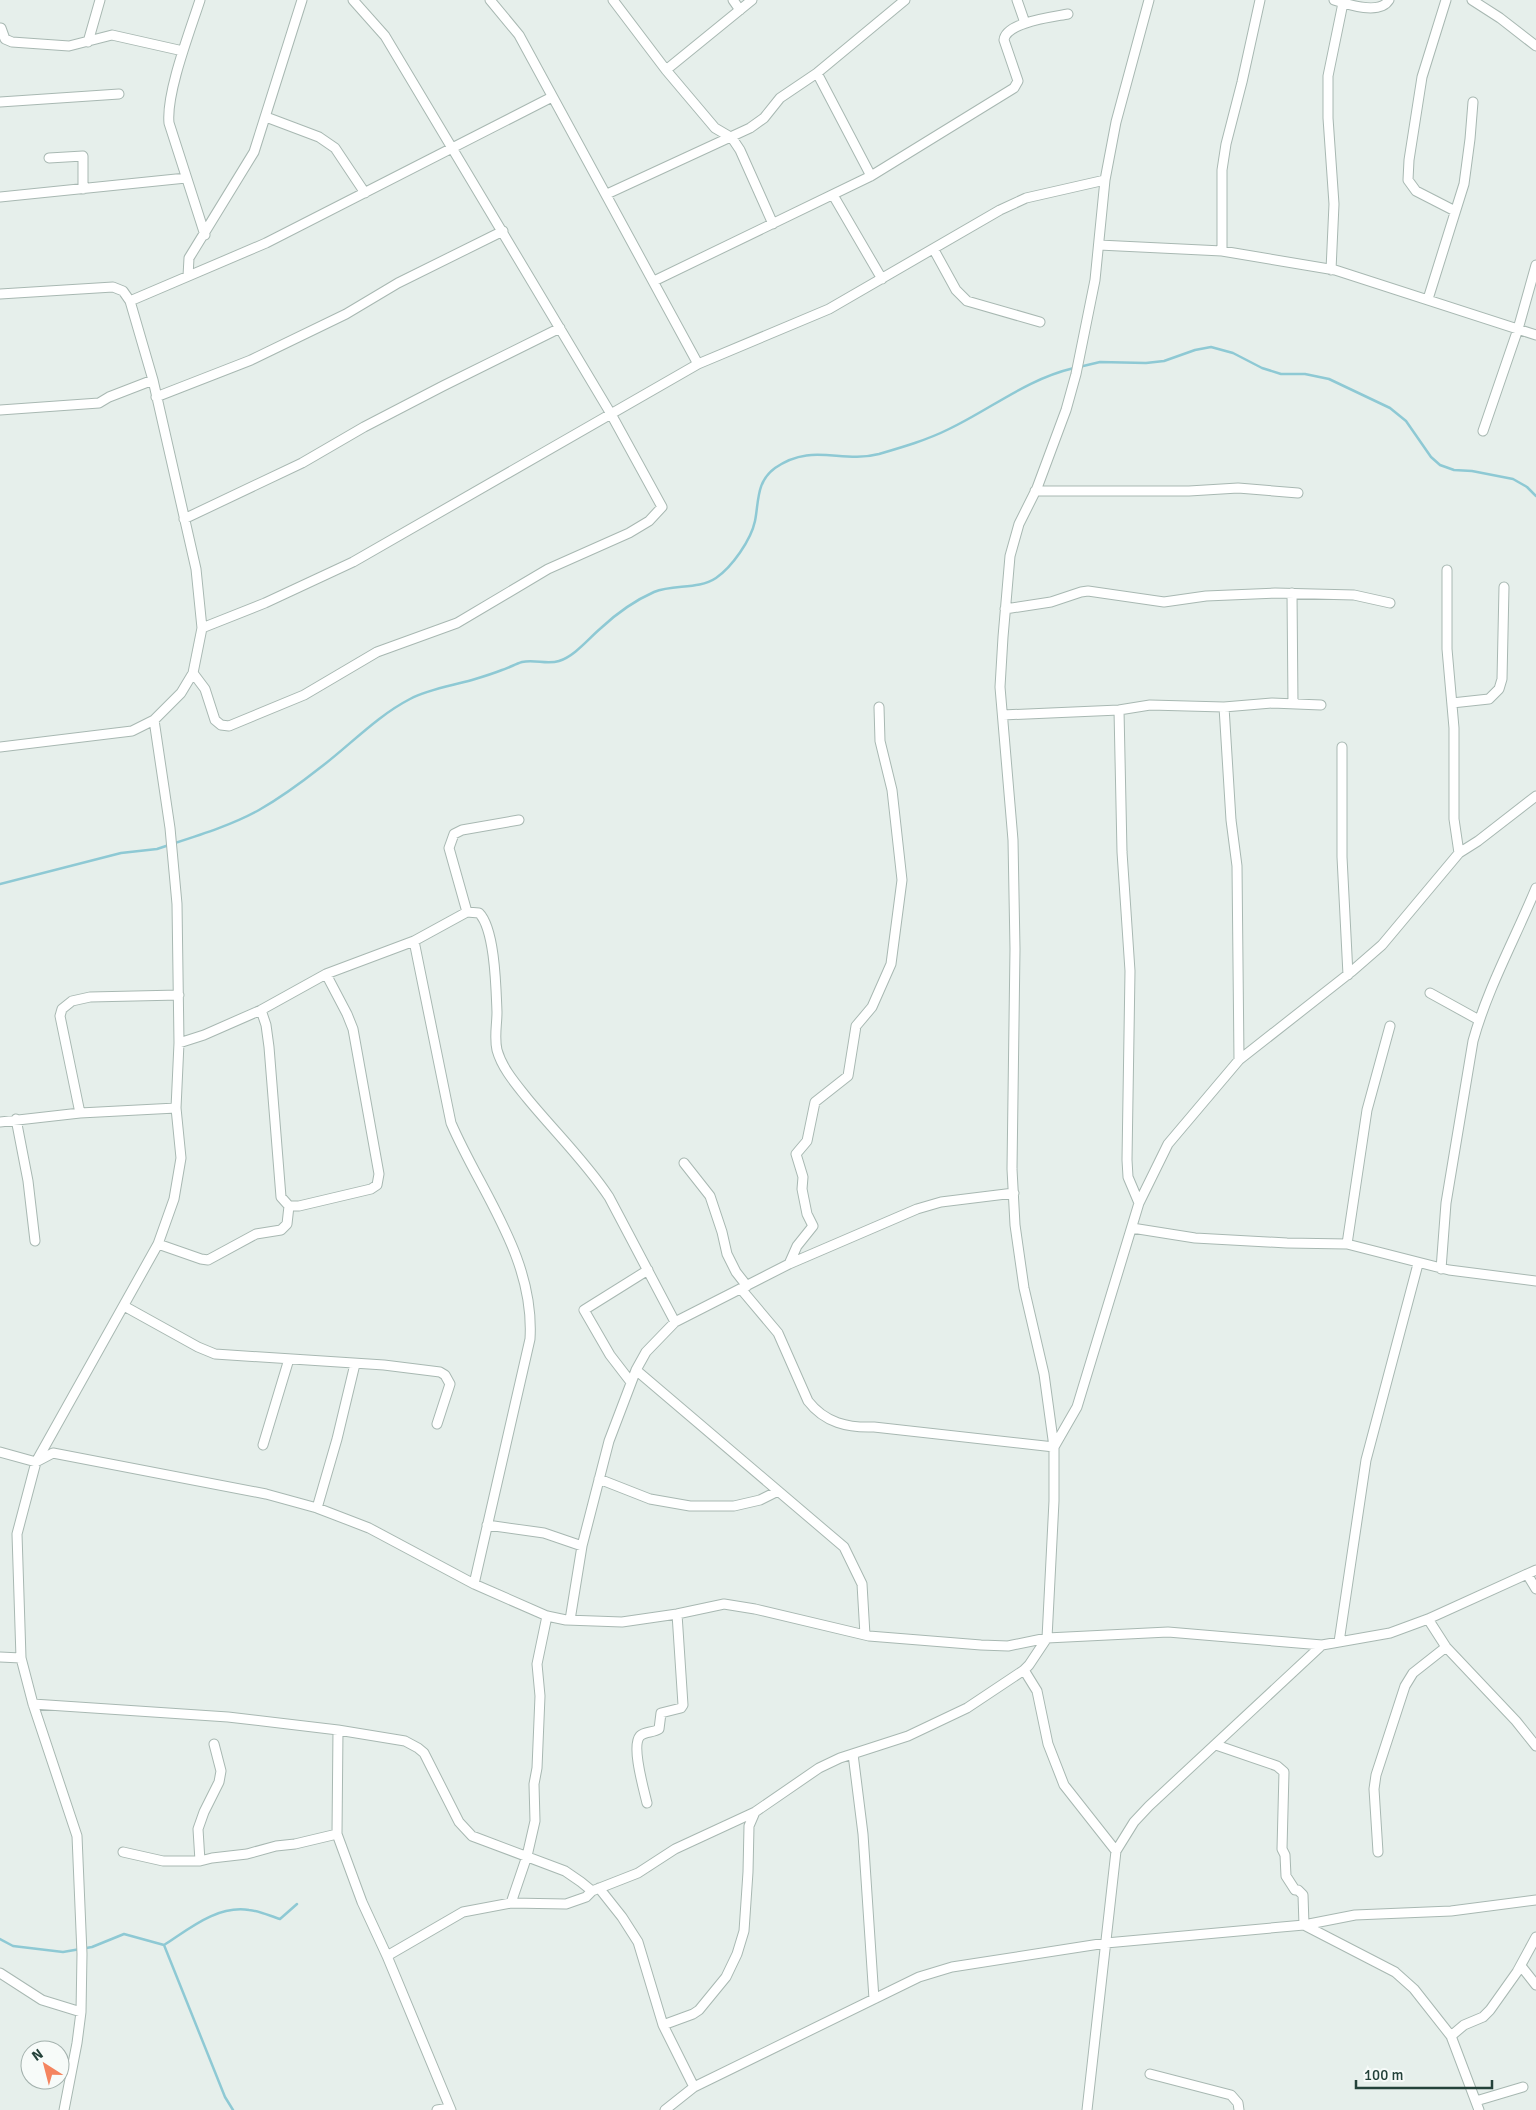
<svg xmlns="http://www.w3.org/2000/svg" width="1536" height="2110" viewBox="0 0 1536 2110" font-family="Signika,sans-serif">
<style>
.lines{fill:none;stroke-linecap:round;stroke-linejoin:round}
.stream{stroke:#8ec9d4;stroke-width:2.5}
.minor-casing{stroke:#a8b8b2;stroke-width:11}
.minor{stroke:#fff;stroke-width:9}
</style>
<rect width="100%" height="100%" fill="#e6efeb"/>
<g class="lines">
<!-- stream -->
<path class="stream" d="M 1079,367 L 1100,362 L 1146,363 L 1164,361 L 1195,350 L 1211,347 L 1233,353 L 1262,368 L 1281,374 L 1305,374 L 1329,379 L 1390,408 L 1406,421 L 1431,457 L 1440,465 L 1454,470 L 1472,471 L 1513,479 L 1527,487 L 1536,496
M 175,843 C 203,834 234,824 259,810 C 280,798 302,782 321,767 C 350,745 377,716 410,699 C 429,689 451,686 472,680 C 482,677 492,674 502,670 C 509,668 515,664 522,662 C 535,659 547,665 559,661 C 575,656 589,638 601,628 C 616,614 636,600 654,592 C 674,584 698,590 716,578 C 732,567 751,540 755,521 C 759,501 756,482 775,468 C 812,442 841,464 879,454 C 903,447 927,440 949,429 C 991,409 1027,379 1074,368
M 0,884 L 121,853 L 157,849 L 169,845
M 0,1939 L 13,1946 L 63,1952 L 92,1947 L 124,1934 L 164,1945 L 225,2097 L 233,2110
M 164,1945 C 189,1929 217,1905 249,1910 C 260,1911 270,1916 280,1919 L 297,1904"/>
<!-- minor casing -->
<g class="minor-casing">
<path id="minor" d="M 200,0 C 190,31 166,93 169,123 L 205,235
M 490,0 L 519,35 L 698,364
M 613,0 L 666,70 L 715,128 L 732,138 L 740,150 L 773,224
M 733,0 L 740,10
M 1017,0 L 1025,23
M 1334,0 C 1349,5 1380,15 1389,0
M 1446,0 L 1422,77 L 1409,160 L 1408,180 L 1416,191 L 1455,211
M 1472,0 L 1500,18 L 1536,46
M 1,28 L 5,39 L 12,42 L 69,46 L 112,35 L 183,51
M 88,42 L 100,0
M 666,70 L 752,0
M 817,73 L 871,176
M 0,102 L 119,94
M 266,117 L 319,137 L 335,148 L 365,193
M 49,158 L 83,156 L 83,189
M 607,194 L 750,128 L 764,118 L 780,98 L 817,73 L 905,0
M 833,195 L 882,279
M 0,197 L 186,178
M 1099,245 L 1222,251 L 1335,270 L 1536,335
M 934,250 L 956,290 L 967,301 L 1040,322
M 1222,251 L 1222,170 L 1226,144 L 1242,82 L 1260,0
M 1331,270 L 1334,204 L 1328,118 L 1328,76 L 1343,3
M 188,276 L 189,258 L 254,152 L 302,0
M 654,281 L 871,176 L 1014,88 L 1018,81 L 1004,40 C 1006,22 1053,17 1068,14
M 0,294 L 113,287 L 123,291 L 130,301 L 153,380 L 196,569 L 202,628 L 193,673 L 181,693 L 154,720 L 132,731 L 0,747
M 1428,299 L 1464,184 L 1470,139 L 1473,102
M 130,301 L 266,243 L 552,97
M 156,397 L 251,360 L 346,314 L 398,283 L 503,231
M 0,410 L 99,403 L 109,397 L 153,380
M 1483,431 L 1518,329 L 1536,265
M 1035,491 L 1189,491 L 1238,488 L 1298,493
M 184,519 L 302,463 L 364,427 L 443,386 L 560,328
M 1447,570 L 1447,649 L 1454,728 L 1454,819 L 1459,853
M 1292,593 L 1293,704
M 1005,609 L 1051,602 L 1081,592 L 1088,591 L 1164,602 L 1206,596 L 1275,593 L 1354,595 L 1390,603
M 202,628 L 265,603 L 353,562 L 698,364 L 829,309 L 1000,210 L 1026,198 L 1105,180
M 193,673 L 205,689 L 215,720 L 221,725 L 229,726 L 304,695 L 377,652 L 457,623 L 548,569 L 629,533 L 649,521 L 662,507 L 611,414 L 385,36 L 353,0
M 1452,703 L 1489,699 L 1499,689 L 1502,679 L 1504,587
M 1224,707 L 1231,820 L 1237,866 L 1239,1060
M 1119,710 L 1122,852 L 1130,971 L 1127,1160 L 1128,1177 L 1139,1203
M 1003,715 L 1119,710 L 1150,705 L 1224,707 L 1272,703 L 1321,705
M 1342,747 L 1342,857 L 1348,975
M 467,912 L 449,848 L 454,834 L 462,830 L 519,820
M 414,941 L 451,1123 C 481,1193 535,1258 530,1339 L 474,1584
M 1430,993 L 1479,1020
M 261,1010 L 266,1025 L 269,1047 L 281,1197 L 289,1206 L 299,1206 L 371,1189 L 377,1185 L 379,1174 L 353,1029 L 347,1014 L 326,974
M 179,1043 L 204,1035 L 261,1010 L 326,974 L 414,941 L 467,912 L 479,913 C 495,929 496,988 497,1012 C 497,1025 494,1037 497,1050 C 502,1068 515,1083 527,1098 C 554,1131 586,1162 609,1197 L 675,1322
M 80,1113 L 60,1016 L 62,1009 L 72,1001 L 90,997 L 179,995
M 16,1119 L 28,1181 L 35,1241
M 0,1122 L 80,1113 L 176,1108
M 684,1163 L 710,1196 L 722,1232 L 727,1254 L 736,1272 L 747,1286
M 1132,1228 L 1195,1238 L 1287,1243 L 1347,1244 L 1449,1270 L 1536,1281
M 158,1244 L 201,1259 L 208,1260 L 256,1234 L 281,1230 L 287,1224 L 289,1206
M 1347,1244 L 1367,1110 L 1390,1026
M 789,1264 L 797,1246 L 813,1226 L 807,1214 L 802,1189 L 803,1177 L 796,1154 L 807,1141 L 815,1102 L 848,1076 L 856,1026 L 872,1007 L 891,964 L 902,880 L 892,790 L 880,741 L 879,707
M 1441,1269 L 1446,1203 L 1473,1041 C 1488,987 1515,939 1536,888
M 741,1289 L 778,1333 L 808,1401 C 825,1423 848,1428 874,1427 L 1054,1447
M 124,1306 L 198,1347 L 215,1354 L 384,1365 L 440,1372 L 445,1375 L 450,1384 L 437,1424
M 636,1370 L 844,1547 L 862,1584 L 865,1635
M 630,1381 L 610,1355 L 584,1310 L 648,1270
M 263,1445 L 289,1359
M 1054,1447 L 1077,1407 L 1139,1203 L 1168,1144 L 1239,1060 L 1351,972 L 1382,945 L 1459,853 L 1478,841 L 1536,796
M 0,1452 L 36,1462 L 53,1453 L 266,1494 L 317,1508 L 369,1528 L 474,1584 L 547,1616 L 566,1620 L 622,1622 L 677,1614 L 724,1604 L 755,1609 L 869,1636 L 981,1645 L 1008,1646 L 1047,1638 L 1168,1632 L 1322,1645 L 1390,1633 L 1428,1619 L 1536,1570
M 599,1479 L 650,1499 L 690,1506 L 734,1506 L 760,1500 L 778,1491
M 317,1508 L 337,1439 L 355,1364
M 487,1525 L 544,1533 L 582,1546
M 1527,1574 L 1536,1589
M 1428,1619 L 1446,1647 L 1516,1721 L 1536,1746
M 570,1620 L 582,1546 L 609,1441 L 636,1370 L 646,1352 L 675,1322 L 789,1264 L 917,1209 L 941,1202 L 1014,1193
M 1339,1642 L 1366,1460 L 1418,1264
M 0,1657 L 21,1658
M 1024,1670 L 1037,1691 L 1048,1744 L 1064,1785 L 1116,1851
M 33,1704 L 228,1717 L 338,1730 L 405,1741 L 418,1748 L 424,1753 L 459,1822 L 472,1836 L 565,1871 L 581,1882 L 592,1891
M 338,1730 L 337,1834 L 362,1902 L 387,1956 L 451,2110
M 1216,1745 L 1277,1766 L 1284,1772 L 1282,1849 L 1285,1855 L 1286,1876 L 1295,1890 L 1298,1890 L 1303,1895 L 1304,1925 L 1395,1972 L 1414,1989 L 1451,2036 L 1479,2110
M 853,1754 L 863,1834 L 874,1999
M 647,1803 C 644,1790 631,1746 640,1736 C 645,1731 653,1733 659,1729 L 661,1713 L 681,1708 L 683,1705 L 677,1614
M 123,1852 L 163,1861 L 200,1861 L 212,1858 L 247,1854 L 276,1846 L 295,1844 L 337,1834
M 1378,1852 L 1374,1789 L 1376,1775 L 1405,1686 L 1413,1673 L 1446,1647
M 200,1861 L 198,1829 L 204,1812 L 219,1782 L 221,1771 L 214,1744
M 599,1888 L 622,1917 L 638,1942 L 663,2025 L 694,2087
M 511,1903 L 527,1856 L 535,1821 L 534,1784 L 537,1768 L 540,1696 L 537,1664 L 547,1616
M 387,1956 L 463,1912 L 511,1903 L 566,1904 L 586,1897 L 592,1891 L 638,1873 L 675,1849 L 755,1812 L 819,1768 L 840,1758 L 908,1736 L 967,1708 L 1024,1670 L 1029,1665 L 1047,1638 L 1054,1501 L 1054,1447 L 1044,1374 L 1024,1288 L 1015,1225 L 1012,1169 L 1015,949 L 1013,840 L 1000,687 L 1003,637 L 1010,556 L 1019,524 L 1037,488 L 1066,410 L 1076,374 L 1095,280 L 1105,180 L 1116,122 L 1149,0
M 1521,1966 L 1536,1985
M 0,1973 L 42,2000 L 81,2012
M 663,2025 L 693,2014 L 699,2010 L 726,1977 L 737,1954 L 744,1931 L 748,1872 L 749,1826 L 755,1812
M 1451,2036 L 1464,2025 L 1483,2017 L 1490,2010 L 1517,1972 L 1536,1937
M 1150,2074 L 1231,2095 L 1238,2103 L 1239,2110
M 1476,2101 L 1523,2087
M 64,2110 L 77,2043 L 81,2012 L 82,1954 L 77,1836 L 33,1704 L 21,1658 L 17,1534 L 36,1462 L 158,1244 L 174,1199 L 181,1158 L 176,1108 L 179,1043 L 177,904 L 170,828 L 154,720
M 437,2110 L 450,2108
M 665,2110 L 694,2087 L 919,1977 L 952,1967 L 1106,1943 L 1304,1925 L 1355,1915 L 1451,1911 L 1536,1900
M 1087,2110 L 1116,1851 L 1134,1822 L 1149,1806 L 1322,1645"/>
</g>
<!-- minor -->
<use href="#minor" class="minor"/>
</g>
<!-- north arrow -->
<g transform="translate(45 2065) rotate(324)"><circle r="24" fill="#f7fbf9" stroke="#a3b1ad"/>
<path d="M0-4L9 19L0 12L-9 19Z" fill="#f4845f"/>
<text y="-8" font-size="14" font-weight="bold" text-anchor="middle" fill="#24423a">N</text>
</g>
<!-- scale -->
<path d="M1356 2080v8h136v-8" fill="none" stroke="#24423a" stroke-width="2.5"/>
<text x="1364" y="2080" font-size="15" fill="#24423a" stroke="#f7fbf9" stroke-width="4" paint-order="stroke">100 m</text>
</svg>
